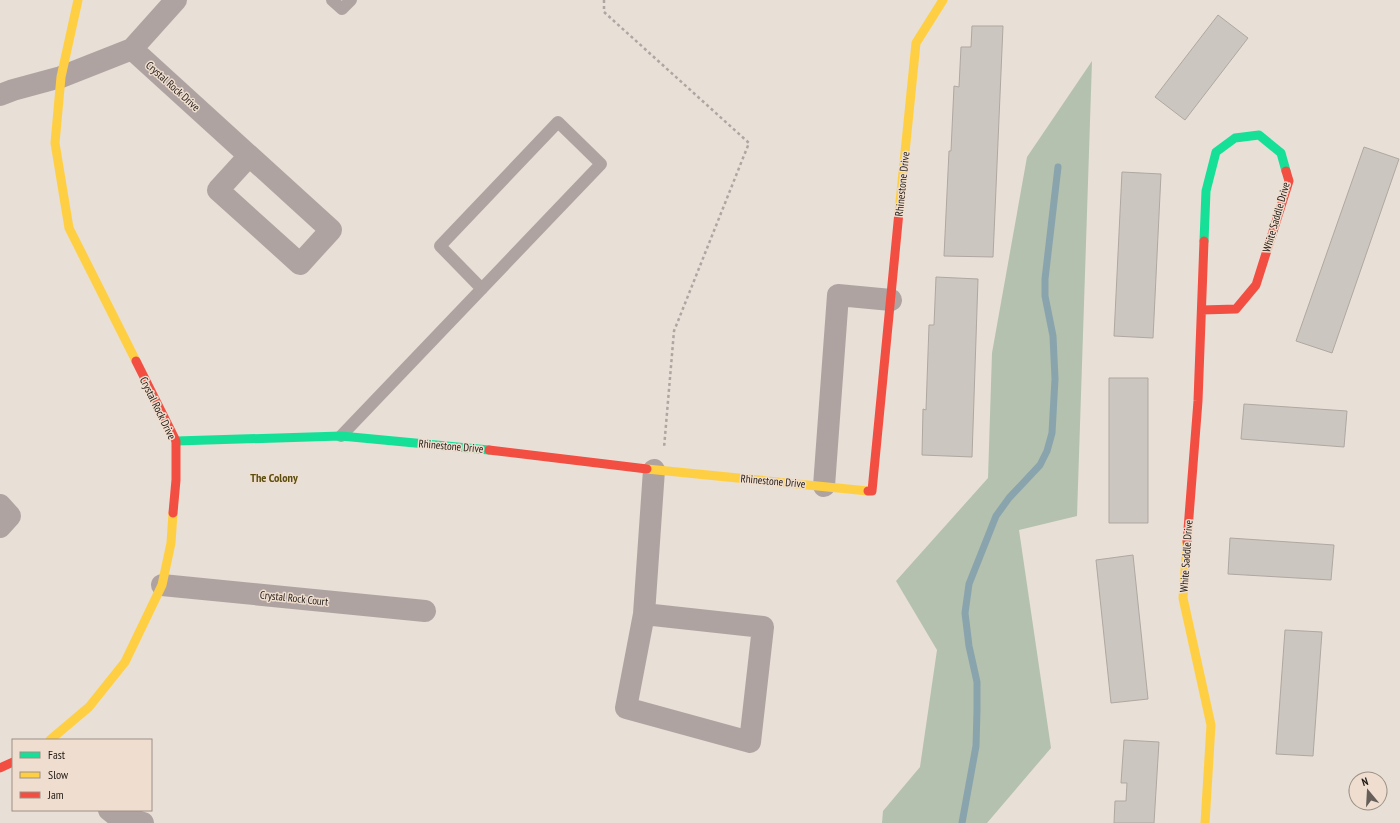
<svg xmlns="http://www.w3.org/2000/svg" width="1400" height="823" viewBox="0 0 1400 823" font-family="'PT Sans Narrow',sans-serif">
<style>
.forest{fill:#b4c1ae}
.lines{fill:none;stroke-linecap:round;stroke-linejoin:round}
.stream{stroke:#8aa4ae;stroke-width:7}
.building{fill:#ccc6c0;stroke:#afa7a1}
.path{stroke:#afa5a3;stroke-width:2.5;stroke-dasharray:3 3;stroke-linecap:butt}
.lane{stroke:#afa3a1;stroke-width:12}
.street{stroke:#afa3a1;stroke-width:22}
.fast{stroke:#16e098;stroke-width:9}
.slow{stroke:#ffcf43;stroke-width:9}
.jam{stroke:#f24e42;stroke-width:9}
.labels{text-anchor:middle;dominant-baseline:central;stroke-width:3;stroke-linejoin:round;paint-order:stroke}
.street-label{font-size:11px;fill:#201a15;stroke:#efdecf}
.neighbourhood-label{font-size:12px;font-weight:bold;fill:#5b4e0f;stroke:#efdecf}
</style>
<rect width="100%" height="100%" fill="#e8dfd6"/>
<!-- forest -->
<path class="forest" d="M 1092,61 L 1077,516 L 1019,530 L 1051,748 L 987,823 L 882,823 L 883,811 L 920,767 L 937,650 L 896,581 L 988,478 L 992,353 L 1027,157 Z"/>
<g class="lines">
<!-- stream -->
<path class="stream" d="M 962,823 L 976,746 L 977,710 L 977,682 L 969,646 L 965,613 L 969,584 L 996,516 L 1009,498 L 1040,465 L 1047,451 L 1052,433 L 1055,379 L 1053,336 L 1045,296 L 1045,279 L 1058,167"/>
</g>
<!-- building -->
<path class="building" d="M 1218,15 L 1248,38 L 1185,120 L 1155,97 Z
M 972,26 L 1003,26 L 993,257 L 944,256 L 949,151 L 951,151 L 954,86 L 959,87 L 961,47 L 971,47 Z
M 1364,147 L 1399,159 L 1332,353 L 1296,341 Z
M 1122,172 L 1161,174 L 1153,338 L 1114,336 Z
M 936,277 L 978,279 L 972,457 L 922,455 L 923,409 L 926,410 L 929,325 L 934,325 Z
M 1109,378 L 1148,378 L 1148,523 L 1109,523 Z
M 1244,404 L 1347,411 L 1344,447 L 1241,439 Z
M 1230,538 L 1334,545 L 1331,580 L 1228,574 Z
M 1133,555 L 1148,699 L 1111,703 L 1096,560 Z
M 1285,630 L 1322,632 L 1313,756 L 1276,754 Z
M 1124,740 L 1159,742 L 1154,823 L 1114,823 L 1115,801 L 1126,801 L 1127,783 L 1121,783 Z"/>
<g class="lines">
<!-- path -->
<path class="path" d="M 604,0 L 604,12 L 749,143 L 674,331 L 664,448"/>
<!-- lane -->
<path class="lane" d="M 332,0 L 342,9 L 351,0
M 341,436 L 601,164 L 558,122 L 440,246 L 482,289"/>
<!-- street -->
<path class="street" d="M 132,49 L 331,230 L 300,264 L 218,190 L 249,156
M 0,95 L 13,90 L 61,77 L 132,49 L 176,0
M 824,486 L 838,295 L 891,300
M 0,505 L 10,516 L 0,527
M 162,585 L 425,611
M 644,614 L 763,627 L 750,742 L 626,708 L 644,614 L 654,470
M 109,810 L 114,814 L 143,823"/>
<!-- fast -->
<path class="fast" d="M 1204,241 L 1206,191 L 1216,152 L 1235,138 L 1259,135 L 1281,153 L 1286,171
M 176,441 L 341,436 L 489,450"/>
<!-- slow -->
<path class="slow" d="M 78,0 L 61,77 L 55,143 L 69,228 L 136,361
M 899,212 L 916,43 L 943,0
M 647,469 L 868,491
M 1187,542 L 1183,598 L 1211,725 L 1205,823
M 50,740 L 89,707 L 125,662 L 162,585 L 171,543 L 173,513"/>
<!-- jam -->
<path class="jam" d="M 1202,310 L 1236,309 L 1256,285 L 1289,181 L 1286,171
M 136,361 L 176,441 L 176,480 L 173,513
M 489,450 L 647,469
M 868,491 L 872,491 L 899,212
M 1187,542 L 1198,401 L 1204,241
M 0,768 L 13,762"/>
</g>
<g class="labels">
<!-- street labels -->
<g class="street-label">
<text transform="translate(173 86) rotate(42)">Crystal Rock Drive</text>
<text transform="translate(902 184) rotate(-84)">Rhinestone Drive</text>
<text transform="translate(1276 217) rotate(-74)">White Saddle Drive</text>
<text transform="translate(158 408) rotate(64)">Crystal Rock Drive</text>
<text transform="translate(451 446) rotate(5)">Rhinestone Drive</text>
<text transform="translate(773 481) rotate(5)">Rhinestone Drive</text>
<text transform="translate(1186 556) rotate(-86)">White Saddle Drive</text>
<text transform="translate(294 598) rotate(6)">Crystal Rock Court</text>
</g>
<!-- neighbourhood labels -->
<g class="neighbourhood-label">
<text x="274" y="477">The Colony</text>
</g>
</g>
<!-- legend -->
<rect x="12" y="739" width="140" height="72" fill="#efdecf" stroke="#9c9085"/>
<rect x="20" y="752" width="20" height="6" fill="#16e098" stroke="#9c9085"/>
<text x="48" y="759" font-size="12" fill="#201a15">Fast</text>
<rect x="20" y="772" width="20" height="6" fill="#ffcf43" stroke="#9c9085"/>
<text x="48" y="779" font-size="12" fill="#201a15">Slow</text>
<rect x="20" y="792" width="20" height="6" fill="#f24e42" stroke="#9c9085"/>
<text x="48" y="799" font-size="12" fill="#201a15">Jam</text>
<!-- north arrow -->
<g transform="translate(1368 791) rotate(342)"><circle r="19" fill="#efdecf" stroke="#9c9085"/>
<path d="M0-3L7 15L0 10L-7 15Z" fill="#665f59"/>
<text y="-6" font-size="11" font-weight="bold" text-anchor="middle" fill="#201a15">N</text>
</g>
</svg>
